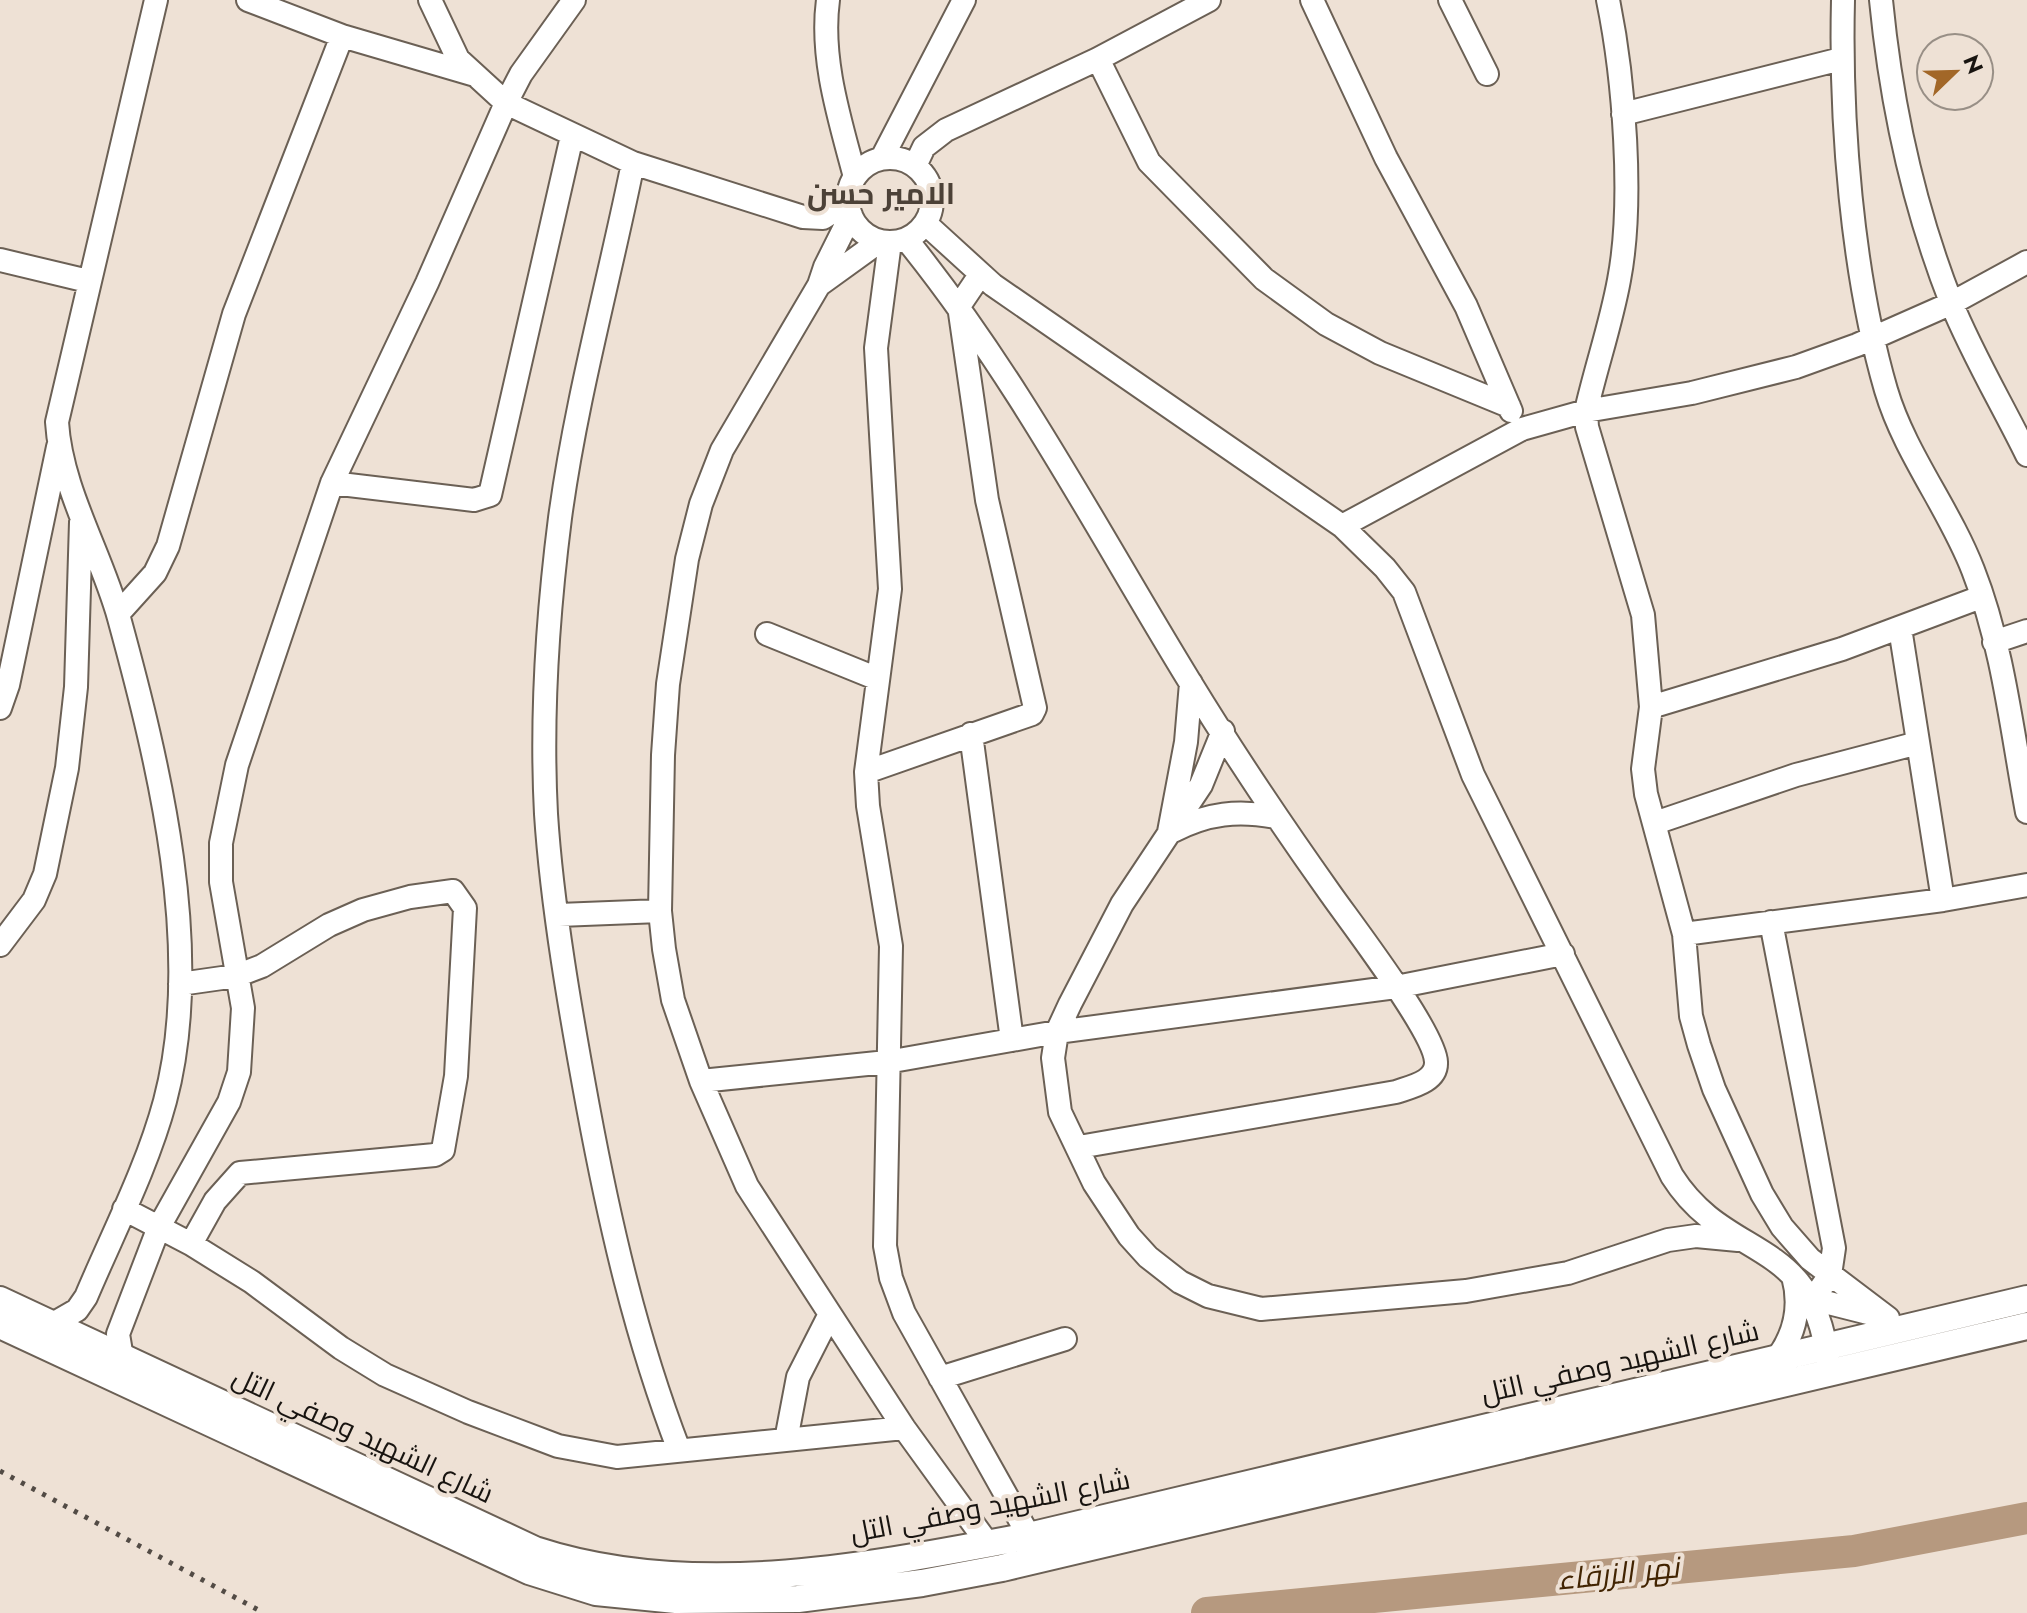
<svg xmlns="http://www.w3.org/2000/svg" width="2027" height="1613" viewBox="0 0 2027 1613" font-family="Jost,Cairo,sans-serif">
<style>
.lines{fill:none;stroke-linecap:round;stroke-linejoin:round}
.river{stroke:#b6997f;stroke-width:32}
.minor-casing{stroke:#6b6055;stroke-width:26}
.major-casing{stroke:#6b6055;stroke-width:30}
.minor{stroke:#fff;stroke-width:22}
.major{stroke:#fff;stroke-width:26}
.rail{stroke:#524b45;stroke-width:5;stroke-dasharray:4 8;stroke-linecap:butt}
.labels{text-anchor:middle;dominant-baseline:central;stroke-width:8;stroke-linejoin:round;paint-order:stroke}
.street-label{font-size:28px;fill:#181410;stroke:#eee1d5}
.neighbourhood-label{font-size:30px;font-weight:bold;fill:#4c4137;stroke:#eee1d5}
.water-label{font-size:30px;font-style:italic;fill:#422402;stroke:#eee1d5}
</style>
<rect width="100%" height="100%" fill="#eee1d5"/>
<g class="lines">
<!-- river -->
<path class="river" d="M 1207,1613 L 1854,1551 L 2027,1518"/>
<!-- minor casing -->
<g class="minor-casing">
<path id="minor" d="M 430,0 L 458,59 L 506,103 L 633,163 L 803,217 L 823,218 L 848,202
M 828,0 C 820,59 840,120 855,177
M 1312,0 L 1386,158 L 1466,306 L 1511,411
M 1450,0 L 1487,74
M 1608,0 C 1624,78 1634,202 1619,280 C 1611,324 1596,367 1586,411 L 1587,427 L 1643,615 L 1651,707 L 1643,769 L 1646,794 L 1684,934 L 1691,1016 L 1699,1045 L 1714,1089 L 1762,1194 L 1782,1227 L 1810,1259 L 1888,1318
M 1843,0 C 1840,122 1852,273 1886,390 C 1905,454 1949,508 1973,570 C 2003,646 2012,732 2027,812
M 1881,0 C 1891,103 1913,205 1951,302 C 1972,354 2002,404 2027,455
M 342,36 L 475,75
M 1098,59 L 1149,162 L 1264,279 L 1326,324 L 1380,353 L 1509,406
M 1623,114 L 1841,59
M 882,158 L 964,0
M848 200a42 42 0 1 1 84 0a42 42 0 1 1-84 0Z
M 633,163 C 609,281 576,399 560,518 C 548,612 541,719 546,814 C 552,907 571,1015 588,1107 C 610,1225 636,1338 679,1450
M 915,166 L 924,147 L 946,130 L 1098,59 L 1209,0
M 851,215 L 825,267 L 819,285 L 722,450 L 701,504 L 687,559 L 668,684 L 663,755 L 660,911 L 664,949 L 673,1000 L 701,1081 L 747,1186 L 904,1428 L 988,1544
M 925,223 L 993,285 L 1342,526 L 1385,568 L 1404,592 L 1473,775 L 1672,1176 C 1727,1263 1813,1234 1828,1362
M 906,239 C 1017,376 1098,532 1190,682 C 1234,754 1281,824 1330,893 C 1351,923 1435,1032 1436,1062 C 1437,1082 1410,1087 1396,1092 L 1079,1147
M 890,242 L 876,348 L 890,589 L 866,772 L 868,806 L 891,946 L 885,1246 L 891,1278 L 904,1313 L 1029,1536
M 0,260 L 88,281
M 819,285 L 880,241
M 332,483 L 474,500 L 490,495 L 572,136
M 1342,526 L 1522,429 L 1586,411 L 1692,393 L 1796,367 L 1857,345 L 1952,303 L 2027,262
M 118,614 L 155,573 L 168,546 L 234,314 L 342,36 L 248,0
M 1900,628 L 1943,900
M 767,634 L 878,679
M 1994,642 L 2027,631
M 1651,707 L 1842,649 L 1981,597
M 0,708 L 8,685 L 58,447
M 1223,731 L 1201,785 L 1122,904 L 1070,1004 L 1057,1032 L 1053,1058 L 1060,1112 L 1094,1183 L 1129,1236 L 1148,1257 L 1180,1282 L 1208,1296 L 1261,1309 L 1466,1291 L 1568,1273 L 1668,1240 L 1696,1236 L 1738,1240
M 971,734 L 1012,1040
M 866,772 L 1032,714 L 1035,708 L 987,500 L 959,306 L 980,275
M 1655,823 L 1796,775 L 1918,743
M 1173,831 C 1208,813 1238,810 1276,817
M 1169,832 L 1186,742 L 1191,683
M 559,915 L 660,911
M 1771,922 L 1834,1248 L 1830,1275 L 1813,1299 L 1880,1316
M 1684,934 L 1943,900 L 2027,885
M 0,945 L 34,900 L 45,874 L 67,768 L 76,687 L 81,522
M 180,984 L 236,976 L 262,966 L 329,925 L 363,910 L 410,897 L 453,891 L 465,908 L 456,1076 L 443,1150 L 435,1155 L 240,1173 L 215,1201 L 191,1244
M 701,1081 L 887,1062 L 1057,1032 L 1396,987 L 1563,954
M 124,1209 L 191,1244 L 252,1282 L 341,1348 L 385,1375 L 468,1412 L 558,1446 L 617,1457 L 904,1428
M 51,1325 L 77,1310 L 86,1297 C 113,1233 147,1168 165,1101 C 205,951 159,764 119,618 C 101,553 61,489 57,422 L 156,0
M 1778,1357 C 1796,1332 1801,1305 1793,1276
M 122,1358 L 118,1334 L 159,1227 L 229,1102 L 239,1072 L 243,1008 L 221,882 L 221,843 L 237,765 L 332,483 L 427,283 L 506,103 L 521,74 L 574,0
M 940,1378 L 1065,1339
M 786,1440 L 798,1377 L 829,1316"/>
</g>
<!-- major casing -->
<g class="major-casing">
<path id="major" d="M 0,1300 L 535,1550 C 694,1602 869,1566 1029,1536 L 2027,1299
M 0,1325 L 529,1571 L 596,1592 L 676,1600 L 798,1599 L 922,1583 L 1002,1568 L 2027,1326"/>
</g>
<!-- minor -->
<use href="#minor" class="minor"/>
<!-- major -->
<use href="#major" class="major"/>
<!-- rail -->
<path class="rail" d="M 0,1471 L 264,1613"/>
</g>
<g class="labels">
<!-- street labels -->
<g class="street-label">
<text transform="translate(1620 1362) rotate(-13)">شارع الشهيد وصفي التل</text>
<text transform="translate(363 1435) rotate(25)">شارع الشهيد وصفي التل</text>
<text transform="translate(990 1506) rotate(-11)">شارع الشهيد وصفي التل</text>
</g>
<!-- neighbourhood labels -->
<g class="neighbourhood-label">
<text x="881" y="193">الامير حسن</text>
</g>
<!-- water labels -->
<g class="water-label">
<text transform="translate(1618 1573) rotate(-6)">نهر الزرقاء</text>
</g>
</g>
<!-- north arrow -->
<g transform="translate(1955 72) rotate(67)"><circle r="38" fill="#eee1d5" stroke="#988f86" stroke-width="2"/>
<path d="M0-6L14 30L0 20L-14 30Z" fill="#a26728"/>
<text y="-12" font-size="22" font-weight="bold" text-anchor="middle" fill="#181410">N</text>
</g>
</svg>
